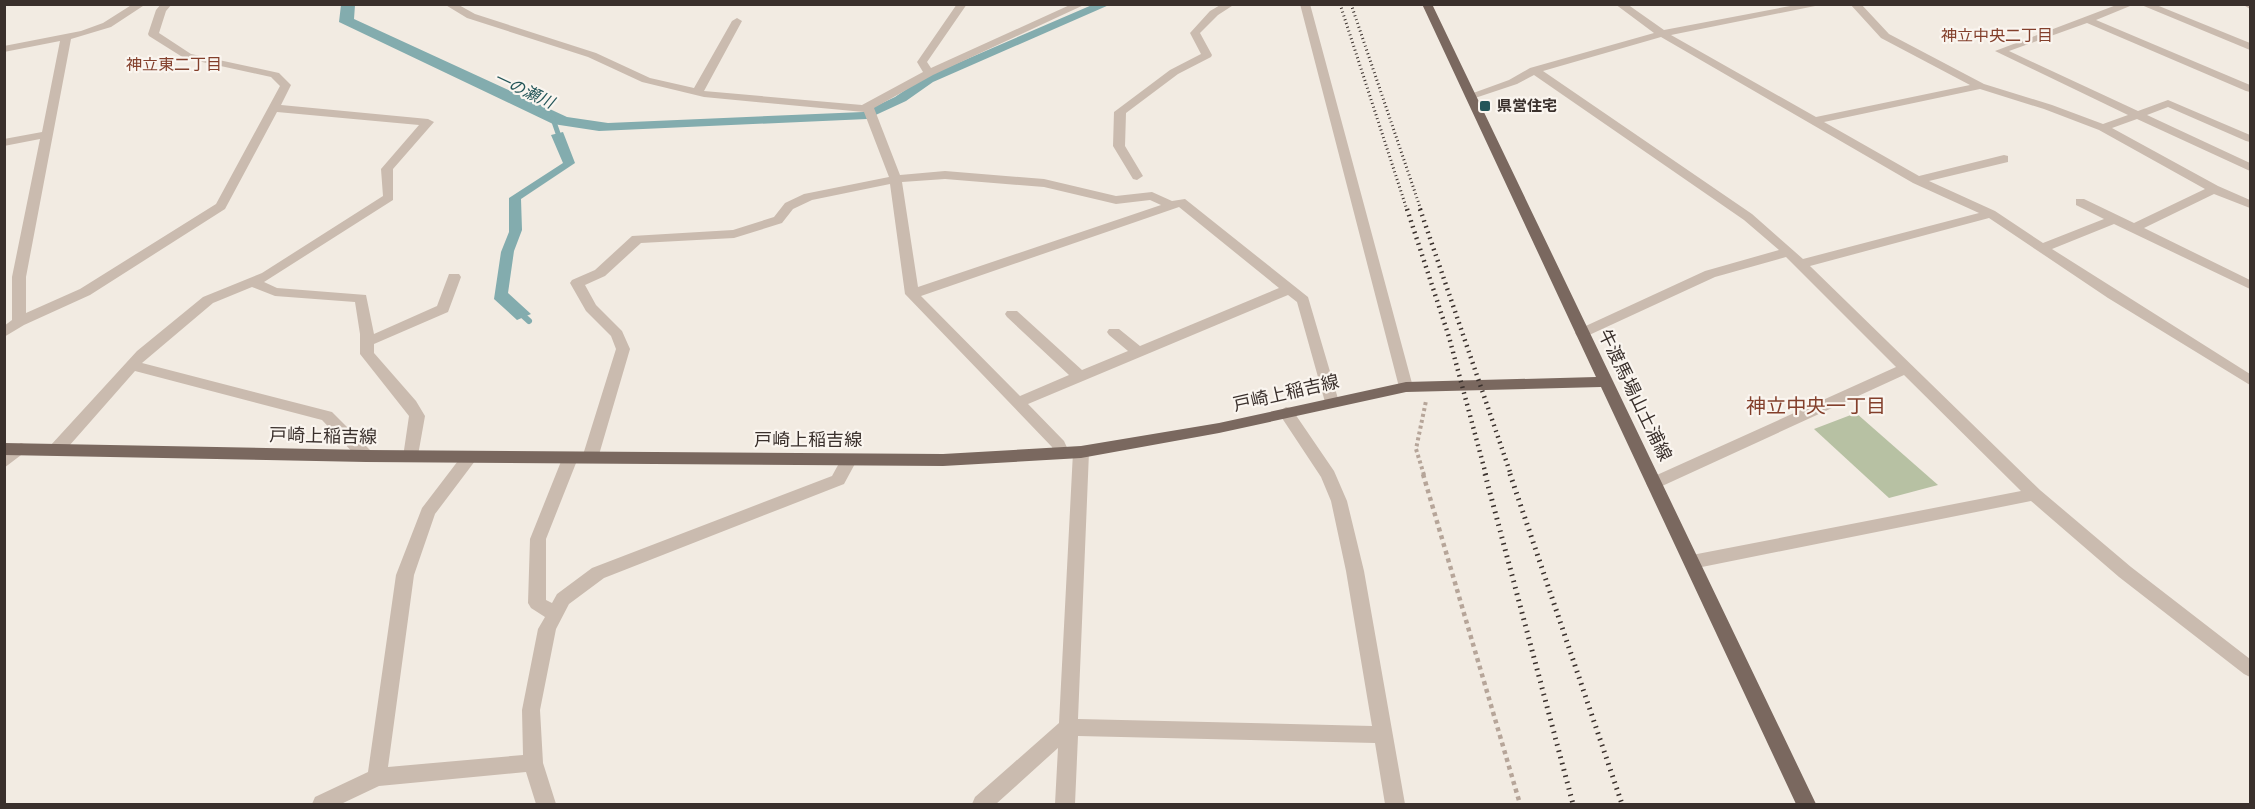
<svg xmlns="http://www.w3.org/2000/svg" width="2255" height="809" viewBox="0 0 2255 809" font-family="Cabin,'Noto Sans JP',sans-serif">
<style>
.green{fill:#b7c1a3}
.water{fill:#83acae}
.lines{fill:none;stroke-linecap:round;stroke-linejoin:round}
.stream-far1{stroke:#83acae;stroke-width:5}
.stream{stroke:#83acae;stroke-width:6}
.path-far1{stroke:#b6a599;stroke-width:4;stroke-dasharray:3 3;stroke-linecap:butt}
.path{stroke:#b6a599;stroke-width:4.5;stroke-dasharray:4 4;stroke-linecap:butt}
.minor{fill:#cabbaf;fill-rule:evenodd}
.major{fill:#7a685f;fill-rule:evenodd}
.rail-far2{stroke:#3a302c;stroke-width:3;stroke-dasharray:1 3;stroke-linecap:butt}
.rail-far1{stroke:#3a302c;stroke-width:4.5;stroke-dasharray:1.5 4.5;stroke-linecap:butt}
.rail{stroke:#3a302c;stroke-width:5;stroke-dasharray:1.5 5;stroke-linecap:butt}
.poi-dot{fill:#245659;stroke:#faf5ef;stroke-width:2}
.labels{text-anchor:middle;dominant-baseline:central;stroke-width:4.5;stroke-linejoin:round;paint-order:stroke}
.far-poi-label{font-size:15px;font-weight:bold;fill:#3a302c;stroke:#faf5ef;text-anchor:start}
.far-neighbourhood-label{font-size:16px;fill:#833f2b;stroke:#faf5ef}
.far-water-label{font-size:16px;font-style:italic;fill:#245659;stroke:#faf5ef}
.street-label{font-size:18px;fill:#3a302c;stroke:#faf5ef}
.neighbourhood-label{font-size:20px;fill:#833f2b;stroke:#faf5ef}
</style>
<rect width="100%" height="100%" fill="#f2ebe2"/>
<!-- green -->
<path class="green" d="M 1856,413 L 1938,485 L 1889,498 L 1814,429 Z"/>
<!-- water -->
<path class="water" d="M 341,5 L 355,5 L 354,19 L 567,117 L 608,123 L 863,112 L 895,97 L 923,78 L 1092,5 L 1109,5 L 933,82 L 906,101 L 867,119 L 599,131 L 553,124 L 339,22 Z
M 563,132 L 575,163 L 521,199 L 522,230 L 514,251 L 508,293 L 531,314 L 517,320 L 494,299 L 501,252 L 509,232 L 509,198 L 563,163 L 551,135 Z"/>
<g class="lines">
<!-- stream-far1 -->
<path class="stream-far1" d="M 553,119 L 561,142"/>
<!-- stream -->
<path class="stream" d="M 518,311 L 529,321"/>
<!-- path-far1 -->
<path class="path-far1" d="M 1424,475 L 1416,449 L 1426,401"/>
<!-- path -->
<path class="path" d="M 1423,474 L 1520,804"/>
<!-- minor -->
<path class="minor" d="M 133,4 L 146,4 L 111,27 L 71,39 L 26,277 L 26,313 L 80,289 L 216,204 L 280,86 L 271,77 L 184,58 L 149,36 L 148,34 L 156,10 L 161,4 L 172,4 L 166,11 L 159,33 L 191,54 L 279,73 L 291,85 L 281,105 L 428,119 L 434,122 L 393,169 L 393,200 L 264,282 L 277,288 L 366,295 L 374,334 L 437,306 L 449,274 L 459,274 L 461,277 L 448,312 L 374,344 L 374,353 L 416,401 L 425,416 L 417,461 L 405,461 L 403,457 L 409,416 L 360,354 L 360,334 L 355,302 L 275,296 L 252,287 L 213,303 L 142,363 L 332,412 L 372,452 L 374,456 L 372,460 L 360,460 L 322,420 L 135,371 L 62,454 L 50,454 L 48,450 L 50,446 L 137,351 L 203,297 L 262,273 L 383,196 L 381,169 L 419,125 L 277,112 L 225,209 L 90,295 L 24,325 L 4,337 L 4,326 L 12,320 L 12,277 L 40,139 L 4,146 L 4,139 L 42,132 L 60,41 L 4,52 L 4,46 L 81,31 L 103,23 Z
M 444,4 L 457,4 L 475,14 L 596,53 L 650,78 L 694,88 L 732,21 L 737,18 L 742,21 L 704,91 L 862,105 L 923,72 L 917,62 L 957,4 L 967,4 L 927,62 L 931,68 L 1072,4 L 1086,4 L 933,75 L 874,108 L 900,175 L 945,171 L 1044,179 L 1116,196 L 1152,192 L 1172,201 L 1185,199 L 1308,297 L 1339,402 L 1332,407 L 1325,402 L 1297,302 L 1288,295 L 1028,404 L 1064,441 L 1070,454 L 1068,458 L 1056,458 L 1052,447 L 905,294 L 890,184 L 812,200 L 793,209 L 782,223 L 734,238 L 641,243 L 605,276 L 585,285 L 596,305 L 622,331 L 630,349 L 598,458 L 596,462 L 584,462 L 582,458 L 616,349 L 611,336 L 586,311 L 570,283 L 572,280 L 595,270 L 632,236 L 733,230 L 774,217 L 785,203 L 804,194 L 889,177 L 864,112 L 704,97 L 642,82 L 588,57 L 467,18 ZM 945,179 L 1044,187 L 1116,204 L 1150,200 L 1161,205 L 918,287 L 902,182 ZM 1179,207 L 1279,288 L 1140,346 L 1119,329 L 1109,329 L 1107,332 L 1109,335 L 1128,351 L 1082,370 L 1017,311 L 1007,311 L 1005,314 L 1007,317 L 1069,375 L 1020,396 L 921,296 Z
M 1222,4 L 1235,4 L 1218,15 L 1200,33 L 1212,55 L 1211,57 L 1178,74 L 1126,113 L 1125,146 L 1143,176 L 1137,180 L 1133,179 L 1113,146 L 1114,112 L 1170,70 L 1201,54 L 1190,33 L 1210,11 Z
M 1300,4 L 1310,4 L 1413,387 L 1406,392 L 1399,387 Z
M 1615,4 L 1627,4 L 1664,30 L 1801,4 L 1825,4 L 1671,35 L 1816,117 L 1970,85 L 1881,38 L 1850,4 L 1861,4 L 1889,34 L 1984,84 L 2052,105 L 2103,124 L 2128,115 L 1995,51 L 2119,4 L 2135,4 L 2096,20 L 2250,85 L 2250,92 L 2246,91 L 2087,23 L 2009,51 L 2138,111 L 2168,100 L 2250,135 L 2250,142 L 2246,141 L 2168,107 L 2147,115 L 2250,163 L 2250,171 L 2137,119 L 2112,128 L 2218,186 L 2250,200 L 2250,208 L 2214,194 L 2144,228 L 2250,280 L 2250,289 L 2114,224 L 2052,249 L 2250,374 L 2250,385 L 2108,298 L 1989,218 L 1810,266 L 2040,490 L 2131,567 L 2250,659 L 2250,677 L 2244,674 L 2119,577 L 2031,501 L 1692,569 L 1686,567 L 1684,562 L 1686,557 L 1692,555 L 2021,491 L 1904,375 L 1660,487 L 1648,487 L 1646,483 L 1648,479 L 1896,367 L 1786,257 L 1715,277 L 1587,336 L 1577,336 L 1575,333 L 1577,330 L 1705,271 L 1779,250 L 1744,220 L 1534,75 L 1517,84 L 1475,98 L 1471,99 L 1465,96 L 1509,80 L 1530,68 L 1654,33 ZM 1661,37 L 1913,183 L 1979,213 L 1803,259 L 1752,214 L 1543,71 ZM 1980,89 L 2044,109 L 2099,130 L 2205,189 L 2134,223 L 2084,199 L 2076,199 L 2076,205 L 2104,219 L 2043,243 L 1995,211 L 1929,181 L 2008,162 L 2008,156 L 2004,155 L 1919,176 L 1824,122 Z
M 2139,4 L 2154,4 L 2250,43 L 2250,50 Z
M 2242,4 L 2250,4 L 2250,9 Z
M 1286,407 L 1291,408 L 1334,471 L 1347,501 L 1364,571 L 1405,804 L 1385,804 L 1375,743 L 1078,736 L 1075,804 L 1055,804 L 1058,748 L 996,804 L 972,804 L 975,797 L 1059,723 L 1073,452 L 1075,448 L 1087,448 L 1089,452 L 1078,719 L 1372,726 L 1346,571 L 1331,501 L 1321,477 L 1278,412 Z
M 21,443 L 27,445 L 29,449 L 4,468 L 4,453 Z
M 470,451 L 476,453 L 478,457 L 435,514 L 414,575 L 388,767 L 523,755 L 522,710 L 538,629 L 545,617 L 531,608 L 528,603 L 530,539 L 564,454 L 576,454 L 578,458 L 546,539 L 546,600 L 552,603 L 557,594 L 592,568 L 832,476 L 843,456 L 855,456 L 857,460 L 844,484 L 604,578 L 569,604 L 556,629 L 540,710 L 543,763 L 556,804 L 536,804 L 526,772 L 379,786 L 341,804 L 312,804 L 315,797 L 368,772 L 396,575 L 422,508 L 464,453 Z"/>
<!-- major -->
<path class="major" d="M 1422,4 L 1432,4 L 1816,804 L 1796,804 L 1601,387 L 1406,392 L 1219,433 L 1081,458 L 943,466 L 366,462 L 4,455 L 4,443 L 366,450 L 943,454 L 1081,446 L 1219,423 L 1406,382 L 1596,377 Z"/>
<!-- rail-far2 -->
<path class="rail-far2" d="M 1340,4 L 1407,210
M 1351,4 L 1421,210"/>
<!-- rail-far1 -->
<path class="rail-far1" d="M 1407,209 L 1449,337 L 1486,475
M 1420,209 L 1511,475"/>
<!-- rail -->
<path class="rail" d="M 1485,474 L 1573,804
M 1510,474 L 1622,804"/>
</g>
<!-- markers -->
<rect class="poi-dot" x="1479" y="100" width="12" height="12" rx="3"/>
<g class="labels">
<!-- far-poi labels -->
<g class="far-poi-label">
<text x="1497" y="106">県営住宅</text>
</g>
<!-- far-neighbourhood labels -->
<g class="far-neighbourhood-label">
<text x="1997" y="35">神立中央二丁目</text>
<text x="174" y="64">神立東二丁目</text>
</g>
<!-- far-water labels -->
<g class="far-water-label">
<text transform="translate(524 90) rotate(25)">一の瀬川</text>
</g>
<!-- street labels -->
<g class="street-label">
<text transform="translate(1286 393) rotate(-13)">戸崎上稲吉線</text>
<text transform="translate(1635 395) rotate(64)">牛渡馬場山土浦線</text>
<text transform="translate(323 436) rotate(1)">戸崎上稲吉線</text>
<text x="808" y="440">戸崎上稲吉線</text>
</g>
<!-- neighbourhood labels -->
<g class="neighbourhood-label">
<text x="1816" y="406">神立中央一丁目</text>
</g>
</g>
<!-- border -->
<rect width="2255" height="809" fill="none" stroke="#3a302c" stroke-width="12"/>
</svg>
